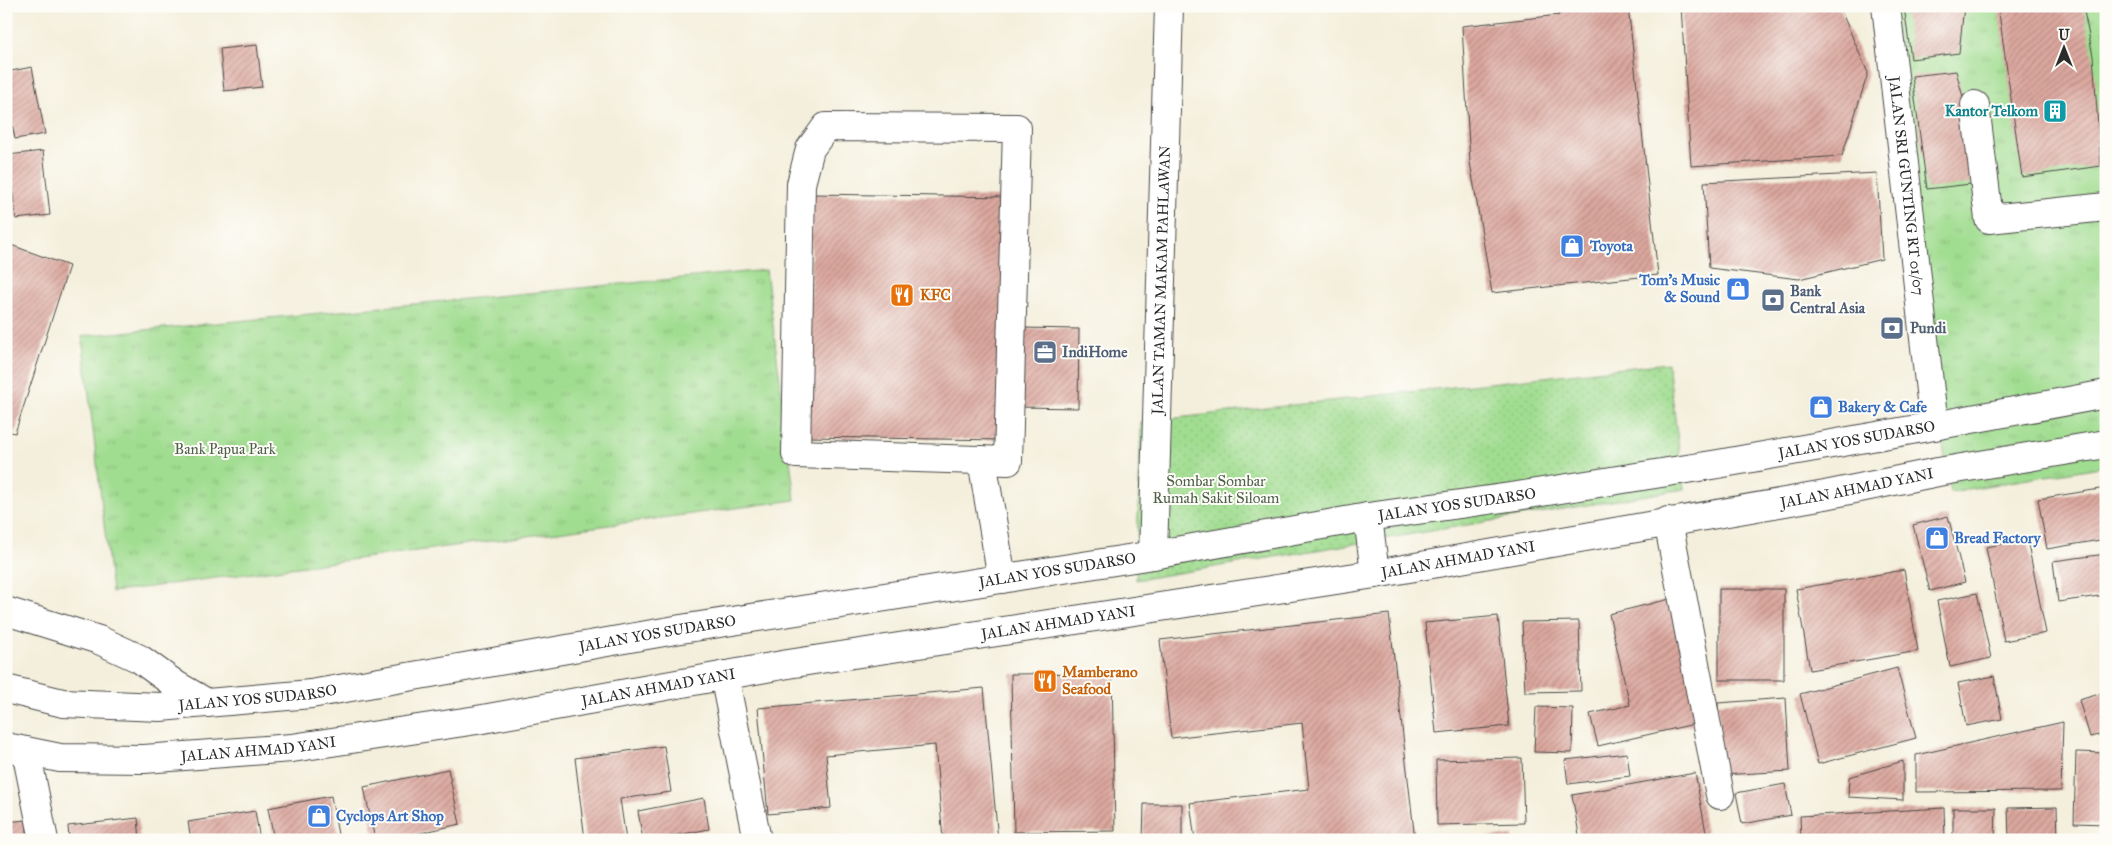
<svg xmlns="http://www.w3.org/2000/svg" width="2112" height="846" viewBox="0 0 2112 846" font-family="'IM FELL Great Primer',serif">
<style>
.grass{fill:url(#grass-tufts);stroke:#66845e}
.garden{fill:url(#garden-dots);stroke:#66845e}
.building{fill:url(#building-hatch)}
.lines{fill:none;stroke-linecap:round;stroke-linejoin:round}
.minor-casing{stroke:#494846;stroke-width:30}
.highway-casing{stroke:#494846;stroke-width:30}
.minor{stroke:#fff;stroke-width:28}
.highway{stroke:#fff;stroke-width:28}
.labels{text-anchor:middle;dominant-baseline:central;stroke-width:4;stroke-linejoin:round;paint-order:stroke}
.culture-label{font-size:15px;font-weight:bold;fill:#0d838f;stroke:#fdfcf7;text-anchor:end}
.street-label{font-size:15px;fill:#2b2b2b;stroke:#fdfcf7}
.shop-label{font-size:15px;font-weight:bold;fill:#366cbe;stroke:#fdfcf7;text-anchor:start}
.service-label{font-size:15px;font-weight:bold;fill:#4e5e75;stroke:#fdfcf7;text-anchor:start}
.food-label{font-size:15px;font-weight:bold;fill:#c56008;stroke:#fdfcf7;text-anchor:start}
.park-label{font-size:15px;fill:#4e604a;stroke:#fdfcf7}
</style>
<defs>
<pattern id="grass-tufts" width="24" height="20" patternUnits="userSpaceOnUse" patternTransform="scale(1.25)"><rect width="24" height="20" fill="#a1dd91"/><path d="M3 7l-1-3M5 7V3M7 7l1-3M15 17l-1-3M17 17v-4M19 17l1-3" fill="none" stroke="#8bbe7d"/></pattern>
<pattern id="garden-dots" width="8" height="8" patternUnits="userSpaceOnUse" patternTransform="scale(1.25)"><rect width="8" height="8" fill="#a1dd91"/><path d="M2 2h.1M6 6h.1" fill="none" stroke="#8bbe7d" stroke-width="1.8" stroke-linecap="round"/></pattern>
<pattern id="building-hatch" width="6" height="6" patternUnits="userSpaceOnUse" patternTransform="scale(1.25)"><rect width="6" height="6" fill="#dca89f"/><path d="M-1 1l2-2M0 6l6-6M5 7l2-2" fill="none" stroke="#b38982"/></pattern>
</defs>
<rect width="100%" height="100%" fill="#fdfcf7"/>
<filter id="ink" filterUnits="userSpaceOnUse"><feTurbulence type="fractalNoise" baseFrequency=".02" numOctaves="2"/><feDisplacementMap in="SourceGraphic" scale="10" xChannelSelector="R" yChannelSelector="G"/><feConvolveMatrix kernelMatrix="1 2 1 2 8 2 1 2 1" color-interpolation-filters="sRGB"/></filter>
<filter id="wash" filterUnits="userSpaceOnUse"><feTurbulence type="fractalNoise" baseFrequency=".0096" numOctaves="4" result="noise"/><feDisplacementMap in="SourceGraphic" scale="20" xChannelSelector="R" yChannelSelector="G"/><feGaussianBlur stdDeviation="1.12" result="paint"/><feColorMatrix in="noise" values="0 0 0 0 0 0 0 0 0 0 0 0 0 0 0 0 0 1.4 0 .05"/><feComposite in="paint" operator="in"/></filter>
<g filter="url(#wash)">
<rect width="100%" height="100%" fill="#f4efdc"/>
<!-- grass -->
<path class="grass" d="M 1878,6 L 2106,6 L 2106,466 L 1950,492 Z
M 766,270 L 795,500 L 112,592 L 82,336 Z"/>
<!-- garden -->
<path class="garden" d="M 1668,363 L 1684,489 L 1136,580 L 1141,422 Z"/>
<g id="blocks">
<!-- building -->
<path class="building" d="M 1558,6 L 1628,6 L 1658,275 L 1492,293 L 1470,162 L 1462,26 L 1559,15 Z
M 1681,6 L 1839,6 L 1868,73 L 1842,156 L 1691,166 Z
M 1904,6 L 1964,6 L 1959,53 L 1911,59 Z
M 1998,6 L 2083,6 L 2093,56 L 2101,166 L 2022,177 Z
M 257,45 L 262,87 L 224,91 L 220,49 Z
M 32,67 L 45,134 L 15,139 L 6,91 L 6,72 Z
M 1956,71 L 1971,127 L 1971,184 L 1927,189 L 1912,76 Z
M 43,151 L 50,215 L 16,219 L 8,155 Z
M 1877,173 L 1882,259 L 1799,279 L 1709,268 L 1704,182 Z
M 812,194 L 1007,197 L 1003,440 L 808,437 Z
M 11,245 L 69,266 L 15,433 L 6,431 L 6,247 Z
M 1021,328 L 1079,329 L 1078,408 L 1019,407 Z
M 2106,488 L 2106,539 L 2047,549 L 2038,499 Z
M 1948,516 L 1965,582 L 1930,591 L 1913,525 Z
M 2027,539 L 2046,633 L 2004,641 L 1986,547 Z
M 2106,554 L 2106,595 L 2058,602 L 2053,561 Z
M 1904,570 L 1918,651 L 1810,670 L 1796,589 Z
M 1719,589 L 1784,589 L 1784,680 L 1719,680 Z
M 1977,593 L 1991,658 L 1950,667 L 1937,601 Z
M 1674,598 L 1703,722 L 1598,746 L 1590,714 L 1630,705 L 1609,614 Z
M 1389,614 L 1415,840 L 1195,840 L 1190,803 L 1309,789 L 1302,723 L 1171,738 L 1160,640 Z
M 1498,616 L 1509,726 L 1436,733 L 1425,623 Z
M 1579,621 L 1581,691 L 1525,692 L 1522,622 Z
M 1897,668 L 1916,738 L 1818,764 L 1800,694 Z
M 1112,673 L 1115,831 L 1014,832 L 1011,674 Z
M 1994,676 L 2002,719 L 1966,726 L 1958,683 Z
M 984,688 L 998,840 L 943,840 L 935,745 L 826,755 L 831,808 L 768,814 L 758,708 Z
M 2106,692 L 2106,733 L 2090,737 L 2079,700 Z
M 1786,698 L 1790,771 L 1722,775 L 1718,703 Z
M 1536,707 L 1573,708 L 1572,753 L 1534,752 Z
M 2063,722 L 2061,791 L 1916,792 L 1916,755 Z
M 664,746 L 671,792 L 620,799 L 626,840 L 585,840 L 575,758 Z
M 2076,752 L 2106,753 L 2106,824 L 2074,823 Z
M 1627,753 L 1630,776 L 1568,784 L 1565,760 Z
M 1522,758 L 1524,823 L 1437,825 L 1436,760 Z
M 1903,761 L 1903,800 L 1848,797 L 1849,777 Z
M 448,769 L 460,824 L 390,840 L 375,840 L 364,787 Z
M 1695,773 L 1707,838 L 1580,840 L 1572,795 Z
M 1785,784 L 1791,815 L 1742,824 L 1736,793 Z
M 331,796 L 339,840 L 274,840 L 268,808 Z
M 704,798 L 709,829 L 653,840 L 643,840 L 638,811 Z
M 1144,804 L 1182,804 L 1182,840 L 1143,840 Z
M 2057,807 L 2058,840 L 2009,840 L 2008,808 Z
M 1944,808 L 1945,840 L 1801,840 L 1800,816 Z
M 1953,808 L 1996,808 L 1995,840 L 1953,840 Z
M 255,811 L 260,840 L 191,840 L 188,822 Z
M 138,818 L 140,840 L 69,840 L 68,826 Z
M 26,820 L 28,840 L 6,840 L 6,822 Z
M 2106,834 L 2106,840 L 2090,840 L 2090,839 Z
M 1513,836 L 1513,840 L 1488,840 L 1488,837 Z"/>
</g>
</g>
<g filter="url(#ink)">
<use href="#blocks" fill-opacity="0" stroke="#494846" stroke-width="1"/>
<g class="lines">
<!-- minor casing -->
<g class="minor-casing">
<g id="minor">
<path id="s1" d="M 1886,6 L 1934,426"/>
<path d="M 1975,105 L 1989,219 L 2106,207"/>
<path d="M 826,127 L 1017,128 L 1008,461 L 796,454 L 801,184 L 810,149 Z"/>
<path d="M 982,460 L 1002,579"/>
<path d="M 1668,521 L 1720,795"/>
<path id="s2" d="M 1153,555 L 1169,6"/>
<path d="M 6,611 L 99,640 L 140,659 L 176,685 L 207,703"/>
<path d="M 724,675 L 757,840"/>
<path d="M 26,751 L 44,840"/>
</g>
</g>
<!-- highway casing -->
<g class="highway-casing">
<g id="highway">
<path d="M 1368,517 L 1375,574"/>
<path id="s3" d="M 6,689 L 63,703 L 160,707 L 311,694 L 681,629 L 1153,555 L 1368,517 L 1517,496 L 1718,464 L 1934,426 L 2106,394"/>
<path id="s4" d="M 6,747 L 60,758 L 144,759 L 292,748 L 477,720 L 788,664 L 1375,574 L 1825,495 L 1938,472 L 2106,444"/>
</g>
</g>
<!-- minor -->
<use href="#minor" class="minor"/>
<!-- highway -->
<use href="#highway" class="highway"/>
</g>
</g>
<!-- icons -->
<defs>
<g id="building-square" transform="scale(1.25)"><rect x="-9" y="-9" width="18" height="18" rx="4" fill="#0f9aa8" stroke="#fdfcf7"/><path d="M-4-6H4V6H1V3H-1V6H-4ZM-2.5-4.3h1.7v1.8h-1.7ZM.8-4.3h1.7v1.8H.8ZM-2.5-1h1.7V.8h-1.7ZM.8-1h1.7V.8H.8Z" fill="#fff"/></g>
<g id="shop-square" transform="scale(1.25)"><rect x="-9" y="-9" width="18" height="18" rx="4" fill="#3f7fe0" stroke="#fdfcf7"/><path d="M-5-2.5h2.3a2.7 3.5 0 0 1 5.4 0H5L5.5 6h-11ZM-1.5-2.5h3a1.5 2.3 0 0 0-3 0Z" fill="#fff"/></g>
<g id="restaurant-square" transform="scale(1.25)"><rect x="-9" y="-9" width="18" height="18" rx="4" fill="#e8710a" stroke="#fdfcf7"/><path d="M-5-6h1v4h1v-4h1v4h1v-4h1v5L-1.5 .5V6h-2V.5L-5-1ZM5-6V6H3V1.5H1.5Q1.5-4 5-6Z" fill="#fff"/></g>
<g id="bank-square" transform="scale(1.25)"><rect x="-9" y="-9" width="18" height="18" rx="4" fill="#5c6f8a" stroke="#fdfcf7"/><path d="M-6-4H6V4H-6ZM0-2.3a2.3 2.3 0 1 0 0 4.6a2.3 2.3 0 1 0 0-4.6Z" fill="#fff"/></g>
<g id="office-square" transform="scale(1.25)"><rect x="-9" y="-9" width="18" height="18" rx="4" fill="#5c6f8a" stroke="#fdfcf7"/><path d="M-6-3h4V-5.5h4V-3h4V5H-6ZM-1-4.5V-3h2v-1.5ZM-6 0V1H6V0Z" fill="#fff"/></g>
</defs>
<g fill-rule="evenodd">
<use href="#building-square" x="2055" y="111"/>
<use href="#shop-square" x="1572" y="246"/>
<use href="#shop-square" x="1738" y="289"/>
<use href="#restaurant-square" x="902" y="295"/>
<use href="#bank-square" x="1773" y="300"/>
<use href="#bank-square" x="1892" y="328"/>
<use href="#office-square" x="1045" y="352"/>
<use href="#shop-square" x="1821" y="407"/>
<use href="#shop-square" x="1937" y="538"/>
<use href="#restaurant-square" x="1045" y="681"/>
<use href="#shop-square" x="319" y="816"/>
</g>
<g class="labels">
<!-- culture labels -->
<g class="culture-label">
<text x="2038" y="111">Kantor Telkom</text>
</g>
<!-- street labels -->
<g class="street-label">
<text stroke="none"><textPath href="#s1" startOffset="181">JALAN SRI GUNTING RT 01/07</textPath></text>
<text stroke="none"><textPath href="#s2" startOffset="275">JALAN TAMAN MAKAM PAHLAWAN</textPath></text>
<text stroke="none"><textPath href="#s3" startOffset="1874">JALAN YOS SUDARSO</textPath></text>
<text stroke="none"><textPath href="#s4" startOffset="1874">JALAN AHMAD YANI</textPath></text>
<text stroke="none"><textPath href="#s3" startOffset="1469">JALAN YOS SUDARSO</textPath></text>
<text stroke="none"><textPath href="#s4" startOffset="1469">JALAN AHMAD YANI</textPath></text>
<text stroke="none"><textPath href="#s3" startOffset="1064">JALAN YOS SUDARSO</textPath></text>
<text stroke="none"><textPath href="#s4" startOffset="1064">JALAN AHMAD YANI</textPath></text>
<text stroke="none"><textPath href="#s3" startOffset="659">JALAN YOS SUDARSO</textPath></text>
<text stroke="none"><textPath href="#s4" startOffset="659">JALAN AHMAD YANI</textPath></text>
<text stroke="none"><textPath href="#s3" startOffset="254">JALAN YOS SUDARSO</textPath></text>
<text stroke="none"><textPath href="#s4" startOffset="254">JALAN AHMAD YANI</textPath></text>
</g>
<!-- shop labels -->
<g class="shop-label">
<text x="1590" y="246">Toyota</text>
<text x="1720" y="280" text-anchor="end">Tom's Music<tspan x="1720" dy="17">&amp; Sound</tspan></text>
<text x="1838" y="407">Bakery &amp; Cafe</text>
<text x="1954" y="538">Bread Factory</text>
<text x="336" y="816">Cyclops Art Shop</text>
</g>
<!-- service labels -->
<g class="service-label">
<text x="1790" y="291">Bank<tspan x="1790" dy="17">Central Asia</tspan></text>
<text x="1910" y="328">Pundi</text>
<text x="1062" y="352">IndiHome</text>
</g>
<!-- food labels -->
<g class="food-label">
<text x="920" y="295">KFC</text>
<text x="1062" y="672">Mamberano<tspan x="1062" dy="17">Seafood</tspan></text>
</g>
<!-- park labels -->
<g class="park-label">
<text x="225" y="449">Bank Papua Park</text>
<text x="1216" y="481">Sombar Sombar<tspan x="1216" dy="17">Rumah Sakit Siloam</tspan></text>
</g>
</g>
<!-- margin -->
<rect width="2112" height="846" fill="none" stroke="#fdfcf7" stroke-width="25"/>
<!-- north arrow -->
<g transform="translate(2064 48)" stroke="#fdfcf7" stroke-width="4" paint-order="stroke">
<path d="M0-4L9 19L0 12L-9 19Z" fill="#2b2b2b"/>
<text y="-8" font-size="14" font-weight="bold" text-anchor="middle" fill="#2b2b2b">U</text>
</g>
</svg>
